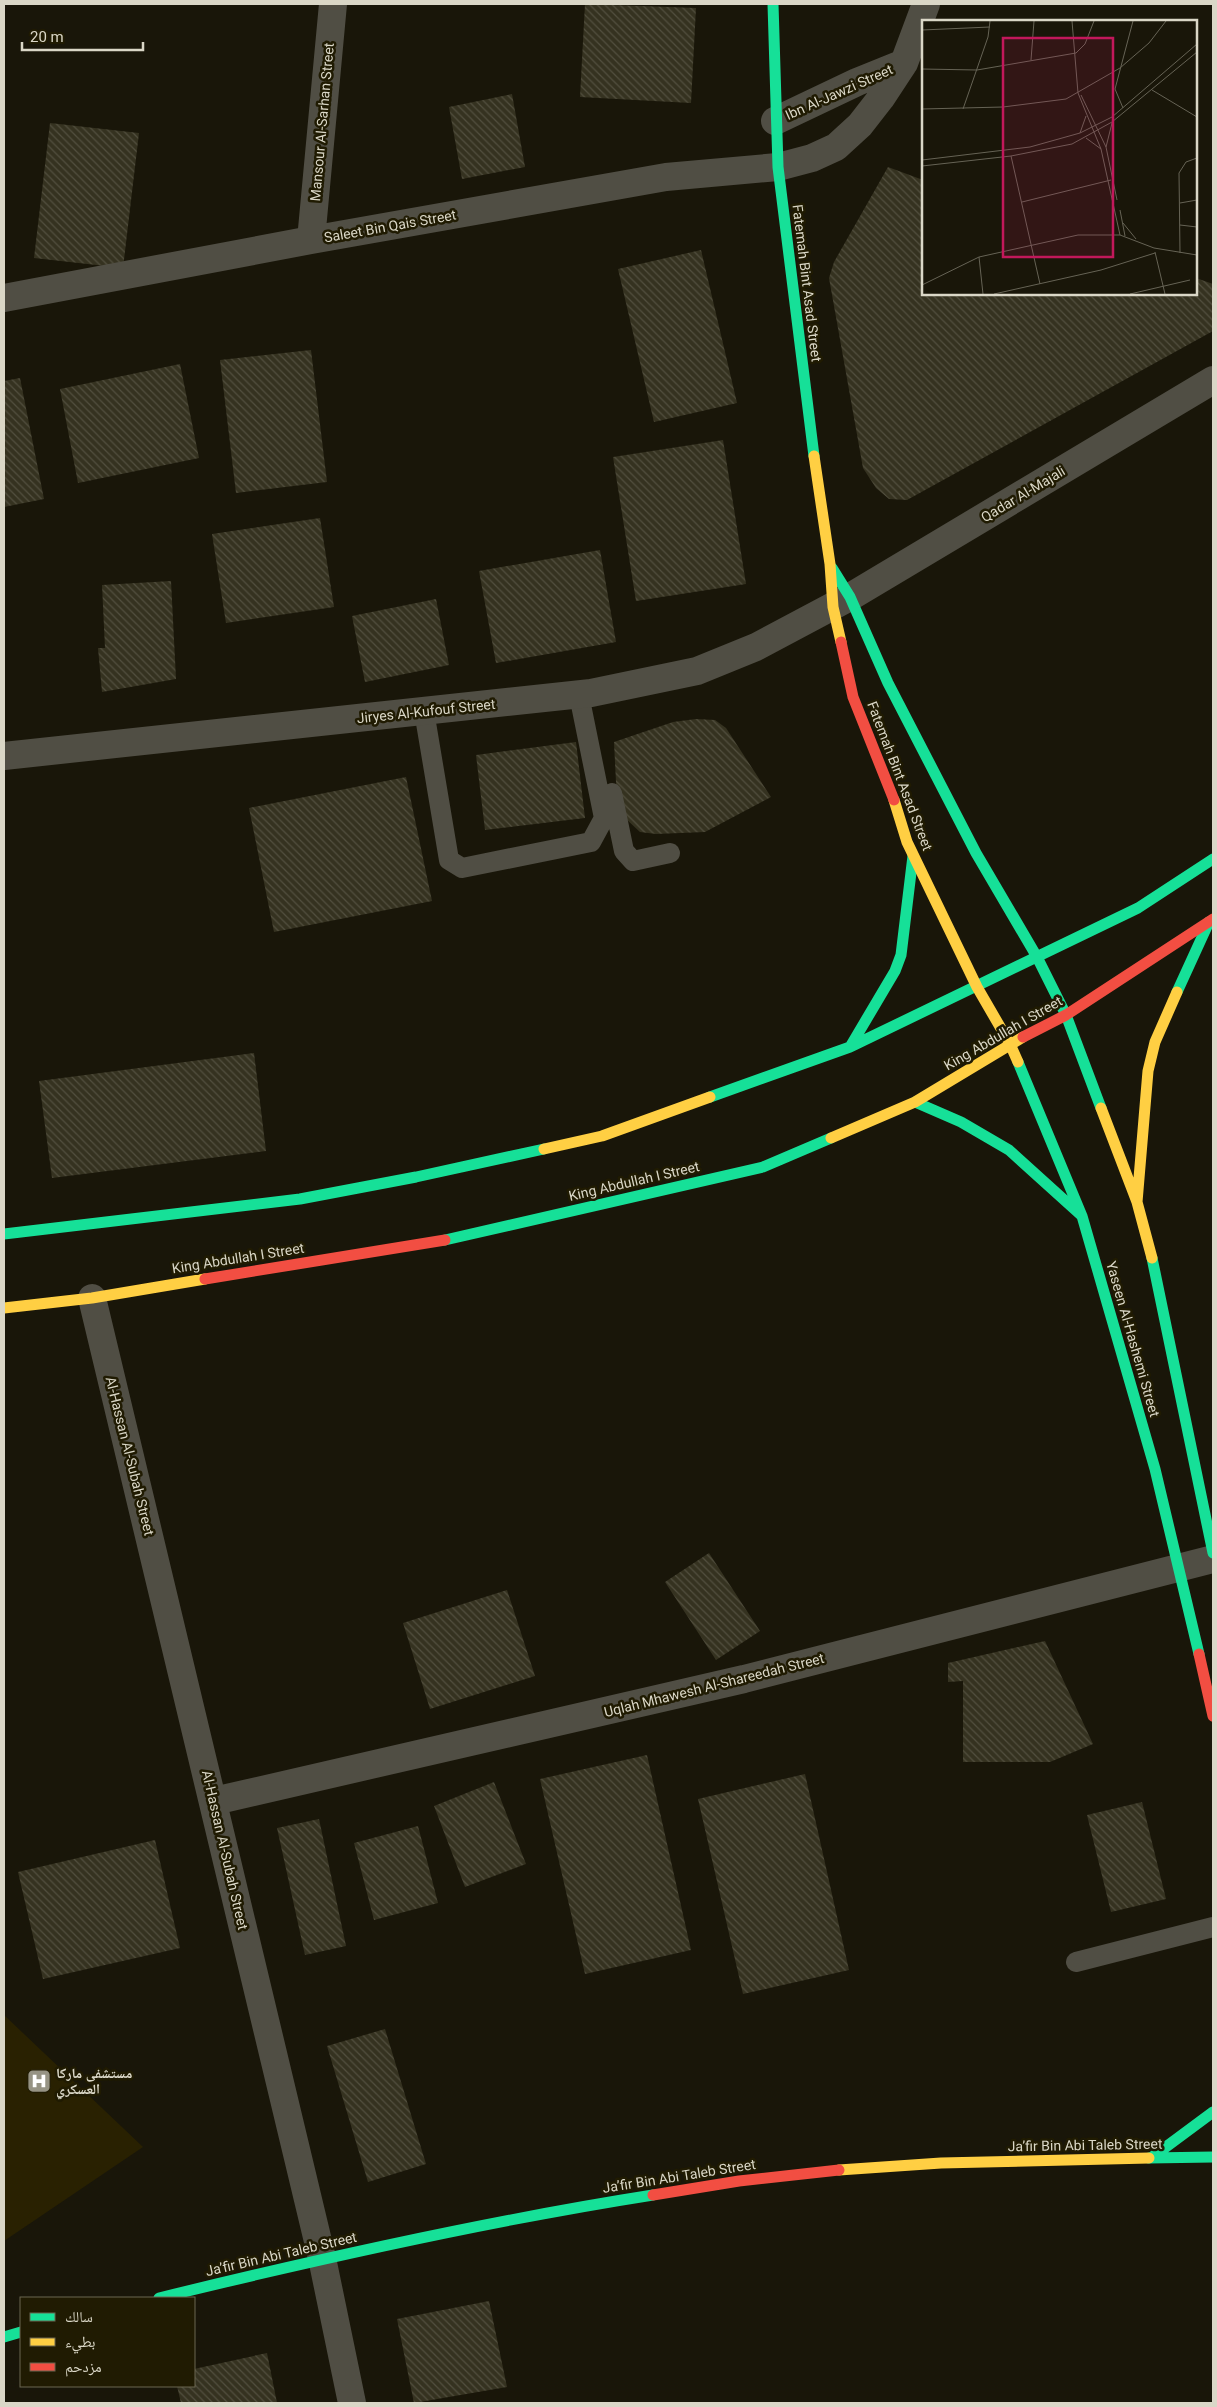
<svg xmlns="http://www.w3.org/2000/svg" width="1217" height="2407" viewBox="0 0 1217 2407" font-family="Roboto,'Noto Naskh Arabic',sans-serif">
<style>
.built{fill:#292101}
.building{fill:url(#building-back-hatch)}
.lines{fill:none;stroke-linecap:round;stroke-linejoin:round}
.lane{stroke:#504e44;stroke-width:20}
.street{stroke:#504e44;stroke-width:28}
.fast{stroke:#16e098;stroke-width:11}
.slow{stroke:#ffcf43;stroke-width:11}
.jam{stroke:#f24e42;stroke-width:11}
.labels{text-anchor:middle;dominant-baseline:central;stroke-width:5;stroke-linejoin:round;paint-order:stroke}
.street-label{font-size:14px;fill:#dad7c7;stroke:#201b02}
.poi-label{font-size:14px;font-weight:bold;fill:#dad7c7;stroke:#201b02;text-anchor:start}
.inset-road{fill:none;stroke:#666355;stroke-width:1}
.view{fill:#c2185b;fill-opacity:0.15;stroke:#c2185b;stroke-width:2.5}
.inset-edge{fill:none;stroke:#dad7c7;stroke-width:2.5}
</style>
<defs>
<pattern id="building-back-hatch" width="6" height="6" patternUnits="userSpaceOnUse" patternTransform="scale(1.25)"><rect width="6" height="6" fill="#353220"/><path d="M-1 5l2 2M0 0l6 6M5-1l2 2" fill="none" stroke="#524f3f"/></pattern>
</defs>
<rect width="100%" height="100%" fill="#191609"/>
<!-- built -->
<path class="built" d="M 4,2015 L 143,2147 L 4,2241 Z"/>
<!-- building -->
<path class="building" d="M 585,4 L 696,8 L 691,103 L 580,97 Z
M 512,94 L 525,167 L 462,179 L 449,107 Z
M 50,123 L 139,133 L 123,268 L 34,258 Z
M 888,167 L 923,180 L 923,294 L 1196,294 L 1196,278 L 1213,284 L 1213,331 L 907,500 L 889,499 L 876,488 L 863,468 L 829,278 L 834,262 Z
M 701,250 L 737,403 L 654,422 L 618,269 Z
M 311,350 L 327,482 L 236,493 L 220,360 Z
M 180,364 L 199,458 L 78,483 L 60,389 Z
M 20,378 L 44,499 L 4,507 L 4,381 Z
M 723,440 L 746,584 L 636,601 L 613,457 Z
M 320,518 L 334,607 L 226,623 L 212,534 Z
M 600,550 L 616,642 L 496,663 L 479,571 Z
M 171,581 L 176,679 L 102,692 L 98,648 L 105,648 L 102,585 Z
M 436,599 L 449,665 L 365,682 L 352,616 Z
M 696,719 L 715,720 L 726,728 L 771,797 L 705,832 L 656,834 L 640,832 L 625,818 L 617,802 L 614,742 L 673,722 Z
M 576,742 L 585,818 L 485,830 L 476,755 Z
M 406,777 L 432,901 L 274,932 L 249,808 Z
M 254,1053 L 266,1151 L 52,1178 L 39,1081 Z
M 709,1553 L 760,1631 L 716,1660 L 665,1582 Z
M 507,1590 L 535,1676 L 430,1709 L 403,1623 Z
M 1045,1641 L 1093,1744 L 1050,1762 L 963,1762 L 963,1681 L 948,1682 L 948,1663 Z
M 647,1755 L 691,1950 L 585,1974 L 540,1779 Z
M 805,1774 L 849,1970 L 743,1994 L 698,1799 Z
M 494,1782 L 526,1864 L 465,1887 L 434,1806 Z
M 1142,1802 L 1166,1899 L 1111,1912 L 1087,1815 Z
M 319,1819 L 346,1946 L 305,1955 L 277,1828 Z
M 418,1826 L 438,1903 L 374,1920 L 354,1843 Z
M 155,1840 L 180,1948 L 43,1979 L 18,1872 Z
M 385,2029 L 426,2164 L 368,2182 L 327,2046 Z
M 489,2301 L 507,2387 L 414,2403 L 397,2319 Z
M 267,2353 L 277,2403 L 181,2403 L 177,2386 L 194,2386 L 194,2369 Z"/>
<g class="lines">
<!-- lane -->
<path class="lane" d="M 424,711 L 449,860 L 462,868 L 591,842 L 604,818 L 579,695
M 612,793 L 624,851 L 633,861 L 670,853
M 1076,1962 L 1213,1927"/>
<!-- street -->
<path class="street" d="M 775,121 L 857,82 L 904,63
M 311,240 L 333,4
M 4,298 L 311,240 L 666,177 L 778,167 L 812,158 L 836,147 L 860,125 L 881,98 L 904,63 L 926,4
M 4,756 L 591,693 L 697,671 L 756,647 L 850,597 L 1213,380
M 92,1298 L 322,2258 L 352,2403
M 214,1801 L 744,1679 L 1213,1559"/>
<!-- fast -->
<path class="fast" d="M 773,4 L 778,167 L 814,456
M 832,568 L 850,597 L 888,683 L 976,853 L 1037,957 L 1066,1015 L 1101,1108
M 1177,992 L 1209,922
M 850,1047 L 895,971 L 901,955 L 913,856
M 1018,1062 L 1082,1216 L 1155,1469 L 1199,1654
M 710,1097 L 850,1047 L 1138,908 L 1213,859
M 915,1102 L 961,1122 L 1009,1150 L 1082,1216
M 4,1234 L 300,1199 L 416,1177 L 544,1149
M 445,1240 L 763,1167 L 831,1138
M 1152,1258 L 1213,1553
M 1149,2158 L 1213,2157
M 1151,2158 L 1213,2112
M 159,2298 C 322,2258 487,2221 653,2195
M 4,2337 L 21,2332"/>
<!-- slow -->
<path class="slow" d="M 814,456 L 830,564 L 833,607 L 841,642
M 894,800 L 907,842 L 977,987 L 1010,1044 L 1018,1062
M 1101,1108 L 1137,1202 L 1152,1258
M 831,1138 L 915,1102 L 1023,1037
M 544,1149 L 602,1136 L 710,1097
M 1137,1202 L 1148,1071 L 1155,1042 L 1177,992
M 4,1308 L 92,1298 L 205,1279
M 839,2170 L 941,2163 L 1149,2158"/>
<!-- jam -->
<path class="jam" d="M 841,642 L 853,697 L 894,800
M 1023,1037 L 1066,1015 L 1213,919
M 205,1279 L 445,1240
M 1199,1654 L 1213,1716
M 653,2195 L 739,2181 L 839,2170"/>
</g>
<!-- icons -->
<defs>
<g id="hospital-square" transform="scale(1.25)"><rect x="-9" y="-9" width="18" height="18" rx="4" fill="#969384" stroke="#201b02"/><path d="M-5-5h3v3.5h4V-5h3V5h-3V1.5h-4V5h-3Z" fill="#fff"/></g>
</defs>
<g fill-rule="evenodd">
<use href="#hospital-square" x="39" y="2081"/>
</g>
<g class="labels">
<!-- street labels -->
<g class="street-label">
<text transform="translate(839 92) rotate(-24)">Ibn Al-Jawzi Street</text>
<text transform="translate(322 122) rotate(-85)">Mansour Al-Sarhan Street</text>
<text transform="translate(390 226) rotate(-10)">Saleet Bin Qais Street</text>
<text transform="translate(807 283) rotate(83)">Fatemah Bint Asad Street</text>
<text transform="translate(1023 494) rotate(-31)">Qadar Al-Majali</text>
<text transform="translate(426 711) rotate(-6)">Jiryes Al-Kufouf Street</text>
<text transform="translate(900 776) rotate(69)">Fatemah Bint Asad Street</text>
<text transform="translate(1003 1033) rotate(-30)">King Abdullah I Street</text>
<text transform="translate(634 1181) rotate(-13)">King Abdullah I Street</text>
<text transform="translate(238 1258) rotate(-9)">King Abdullah I Street</text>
<text transform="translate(1133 1339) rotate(74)">Yaseen Al-Hashemi Street</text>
<text transform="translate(130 1456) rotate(76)">Al-Hassan Al-Subah Street</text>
<text transform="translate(714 1685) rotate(-14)">Uqlah Mhawesh Al-Shareedah Street</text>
<text transform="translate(225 1850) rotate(77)">Al-Hassan Al-Subah Street</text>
<text transform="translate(1085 2145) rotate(-1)">Ja’fir Bin Abi Taleb Street</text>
<text transform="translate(679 2176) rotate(-9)">Ja’fir Bin Abi Taleb Street</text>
<text transform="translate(281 2254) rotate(-13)">Ja’fir Bin Abi Taleb Street</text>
</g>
<!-- poi labels -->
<g class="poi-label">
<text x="56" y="2073">مستشفى ماركا<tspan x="56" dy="16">العسكري</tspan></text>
</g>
</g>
<!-- overview -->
<g transform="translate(922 20)">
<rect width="275" height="275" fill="#191609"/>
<path class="inset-road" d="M 150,1 L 156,73 L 179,129 L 198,215M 0,10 L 68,7M 109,40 L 112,1M 0,49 L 55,50 L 154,33 L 163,24 L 172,1M 230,70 L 275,97M 159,75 L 184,127 L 195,180M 201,88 L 193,69 L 211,1M 0,89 L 81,87 L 144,79 L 198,48 L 227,23 L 244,1M 41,89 L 66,17 L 68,1M 158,113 L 164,96M 164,118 L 179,129M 184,127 L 190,103M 89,136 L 118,264M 0,140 L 108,127 L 158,113 L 190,97 L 275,24M 0,146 L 89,136 L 150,124 L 190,102 L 275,32M 100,182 L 189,160M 258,183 L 275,180M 198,190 L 203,216M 201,203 L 214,219M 258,205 L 275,207M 233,232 L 243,274M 258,233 L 257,153 L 264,142 L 275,138M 57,237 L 61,274M 0,265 L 57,237 L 156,215 L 198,215 L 232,228 L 275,235M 72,274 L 179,250 L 233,233M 208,274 L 268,260"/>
<path class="view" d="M 81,18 L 191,18 L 191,237 L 81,237 Z"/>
<rect width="275" height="275" class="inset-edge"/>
</g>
<!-- border -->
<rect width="1217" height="2407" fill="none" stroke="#dad7c7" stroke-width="10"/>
<!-- legend -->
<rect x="20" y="2297" width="175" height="90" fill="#201b02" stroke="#6a6651"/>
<rect x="30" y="2313" width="25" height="8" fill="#16e098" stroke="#6a6651"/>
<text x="65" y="2322" font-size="15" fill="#dad7c7">سالك</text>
<rect x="30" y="2338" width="25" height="8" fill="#ffcf43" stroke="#6a6651"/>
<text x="65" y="2347" font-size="15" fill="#dad7c7">بطيء</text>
<rect x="30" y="2363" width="25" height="8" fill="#f24e42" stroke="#6a6651"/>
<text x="65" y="2372" font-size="15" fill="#dad7c7">مزدحم</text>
<!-- scale -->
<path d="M22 42v8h121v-8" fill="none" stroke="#dad7c7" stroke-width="2.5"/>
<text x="30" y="42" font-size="15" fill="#dad7c7" stroke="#201b02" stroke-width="4" paint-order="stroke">20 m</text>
</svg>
